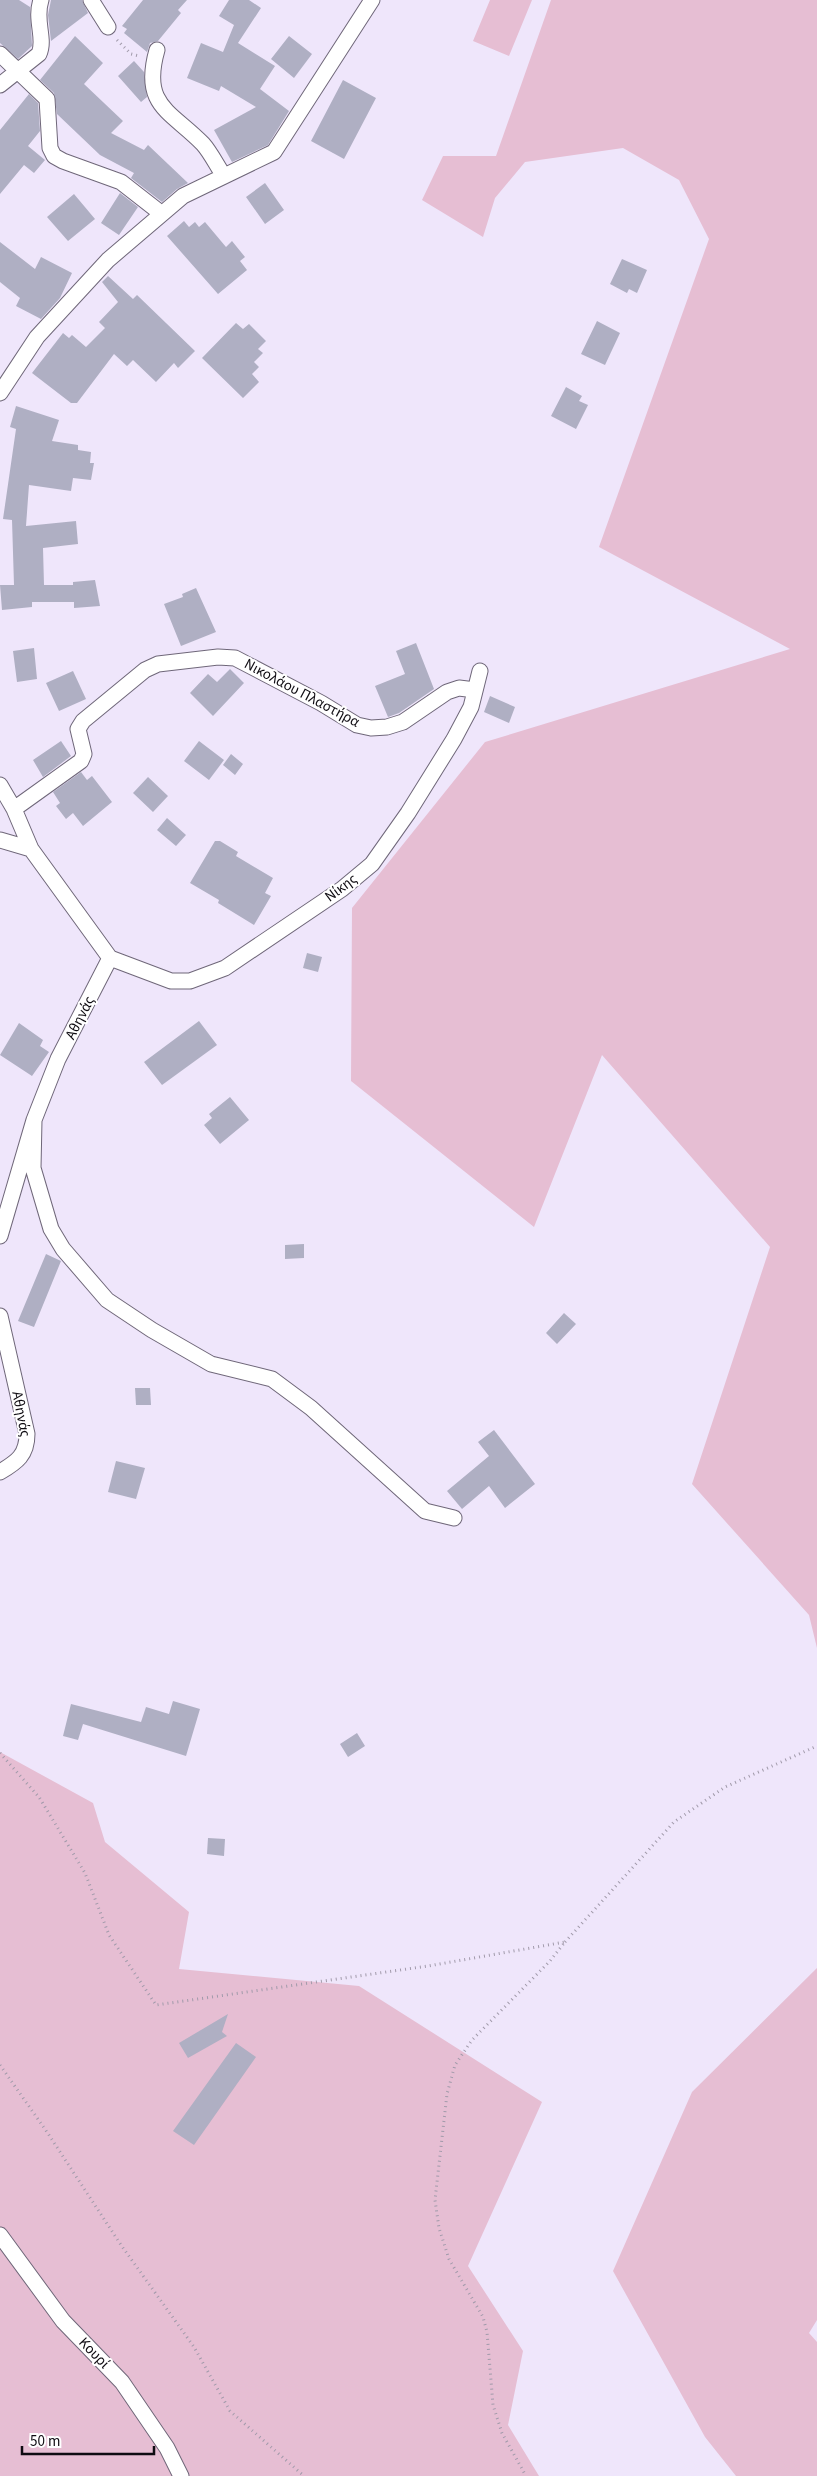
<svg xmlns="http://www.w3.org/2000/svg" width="817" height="2476" viewBox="0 0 817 2476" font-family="'Source Sans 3',sans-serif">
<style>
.green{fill:#e6bed3}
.building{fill:#afafc3}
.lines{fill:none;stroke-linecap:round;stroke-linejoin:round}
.street-casing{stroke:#6f6779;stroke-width:17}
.path{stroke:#a19aaa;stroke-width:3;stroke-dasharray:1 4;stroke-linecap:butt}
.street{stroke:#fff;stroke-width:15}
.labels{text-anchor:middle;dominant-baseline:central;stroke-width:4;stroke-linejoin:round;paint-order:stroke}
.street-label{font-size:15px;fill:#0e0b11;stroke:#fff}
</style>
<rect width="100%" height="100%" fill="#efe6fb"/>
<!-- green -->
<path class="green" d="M 490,0 L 532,0 L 509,56 L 473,41 Z
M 551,0 L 817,0 L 817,1648 L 809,1615 L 692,1484 L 770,1247 L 602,1055 L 534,1227 L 351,1081 L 352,908 L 485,742 L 790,649 L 599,547 L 709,239 L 679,180 L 623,148 L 525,162 L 495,198 L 483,237 L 422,200 L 443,156 L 496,156 Z
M 0,1752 L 93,1803 L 105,1842 L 189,1912 L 179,1969 L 359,1986 L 542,2102 L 468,2266 L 523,2351 L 508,2425 L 539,2476 L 0,2476 Z
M 817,1968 L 817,2320 L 809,2333 L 817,2342 L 817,2476 L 736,2476 L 705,2437 L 613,2271 L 692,2092 Z"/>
<!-- building -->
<path class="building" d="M 0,0 L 19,0 L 30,7 L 32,46 L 18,59 L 0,43 Z
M 51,0 L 82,0 L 88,13 L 51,41 L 48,15 Z
M 143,0 L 187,0 L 178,10 L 181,13 L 158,41 L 150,43 L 147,52 L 124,33 L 127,29 L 122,26 Z
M 229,0 L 249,0 L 261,8 L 238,43 L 275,66 L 260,89 L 289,111 L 268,145 L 232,162 L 214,130 L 256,107 L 221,86 L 219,91 L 187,78 L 201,43 L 223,52 L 234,25 L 219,16 Z
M 75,36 L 103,63 L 84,84 L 123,121 L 111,133 L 144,150 L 148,145 L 188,183 L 177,189 L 162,202 L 131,178 L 134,173 L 100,155 L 57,114 L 54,93 L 40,80 Z
M 289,36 L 312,54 L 294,78 L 271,59 Z
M 134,61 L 144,72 L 147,97 L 141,102 L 118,76 Z
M 343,80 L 376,98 L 344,159 L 311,141 Z
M 29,94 L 38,103 L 40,131 L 28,146 L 45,160 L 34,173 L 24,165 L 0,194 L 0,130 Z
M 265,183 L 284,210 L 265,224 L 246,197 Z
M 120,193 L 138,207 L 119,235 L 101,223 Z
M 74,194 L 95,219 L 68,241 L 47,217 Z
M 184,221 L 189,227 L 195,222 L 199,227 L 205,222 L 226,247 L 232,241 L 245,257 L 240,261 L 247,270 L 218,294 L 167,236 Z
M 0,242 L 35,269 L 41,257 L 72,273 L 60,298 L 41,319 L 16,306 L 20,298 L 0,282 Z
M 622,259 L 647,270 L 637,293 L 629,289 L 627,293 L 610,284 Z
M 108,276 L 133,299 L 137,295 L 195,351 L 178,368 L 174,363 L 156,382 L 133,360 L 127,366 L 114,354 L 77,403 L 71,403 L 32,373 L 63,333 L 69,338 L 72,335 L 86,347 L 105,328 L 99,322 L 118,302 L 102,282 Z
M 597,321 L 620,333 L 605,365 L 581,354 Z
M 236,323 L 243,329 L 249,324 L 266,341 L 258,349 L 263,353 L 254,362 L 259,367 L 252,374 L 259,382 L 243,398 L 202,358 Z
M 566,387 L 582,396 L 579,401 L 588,405 L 576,429 L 551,416 Z
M 16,406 L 59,420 L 52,441 L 78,445 L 78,450 L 91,452 L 90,463 L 94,463 L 91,480 L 73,478 L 71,491 L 29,485 L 26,526 L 76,521 L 78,544 L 43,548 L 44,585 L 73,585 L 73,582 L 95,580 L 100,606 L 74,608 L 74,602 L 32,602 L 32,607 L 2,610 L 0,585 L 14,585 L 12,520 L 3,519 L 16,429 L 10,427 Z
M 196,588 L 216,632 L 181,646 L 164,604 L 183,597 L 182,594 Z
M 416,643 L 434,689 L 399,713 L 388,717 L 375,686 L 405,674 L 396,651 Z
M 34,648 L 37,679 L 17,682 L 13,651 Z
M 230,669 L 244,683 L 213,716 L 190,693 L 208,674 L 217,682 Z
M 73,671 L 86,699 L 59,711 L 46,683 Z
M 490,696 L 515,707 L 509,723 L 484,712 Z
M 61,741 L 71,756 L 43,777 L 33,760 Z
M 199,741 L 224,760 L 209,780 L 184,761 Z
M 231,754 L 243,764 L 235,775 L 223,765 Z
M 81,772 L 87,780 L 92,776 L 112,802 L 83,826 L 73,813 L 66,819 L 56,806 L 60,803 L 53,792 Z
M 148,777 L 168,796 L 153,812 L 133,793 Z
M 167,818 L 186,835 L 176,846 L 157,830 Z
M 215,841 L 220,841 L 238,852 L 236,856 L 273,878 L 265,893 L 271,896 L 254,925 L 218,903 L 219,900 L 190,883 Z
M 307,953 L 322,957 L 318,972 L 303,968 Z
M 199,1021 L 217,1045 L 162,1085 L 144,1062 Z
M 19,1023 L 43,1040 L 40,1046 L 49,1052 L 32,1076 L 0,1055 Z
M 230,1097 L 249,1120 L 220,1144 L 204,1125 L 212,1118 L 209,1114 Z
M 304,1244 L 304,1258 L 285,1259 L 285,1245 Z
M 46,1254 L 61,1261 L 34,1327 L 18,1321 Z
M 564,1313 L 576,1324 L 557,1344 L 546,1333 Z
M 135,1388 L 150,1388 L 151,1405 L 136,1405 Z
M 494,1430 L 535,1484 L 505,1508 L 489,1486 L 462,1509 L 447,1491 L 489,1456 L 478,1442 Z
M 116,1461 L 145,1468 L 136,1499 L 108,1492 Z
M 173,1701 L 200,1709 L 186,1756 L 83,1724 L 78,1740 L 63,1736 L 71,1704 L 141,1722 L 146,1707 L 169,1714 Z
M 357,1733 L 365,1746 L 348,1757 L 340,1744 Z
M 208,1838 L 225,1839 L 224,1856 L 207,1854 Z
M 228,2014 L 222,2032 L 227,2036 L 188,2058 L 179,2043 Z
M 236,2043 L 256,2057 L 194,2145 L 173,2131 Z"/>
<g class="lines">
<!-- street casing -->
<g class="street-casing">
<path id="street" d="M 91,0 L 108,27
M 157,50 C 141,106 171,111 203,144 C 211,153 217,166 224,176
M 0,54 L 47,99 L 50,148 L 54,156 L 63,161 L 121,182 L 162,214
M 0,85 L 39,54 C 46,39 34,20 41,0
M 0,393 L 37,337 L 108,260 L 183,196 L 274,152 L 372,0
M 0,785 L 14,809 L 31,849
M 14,809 L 81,761 L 84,754 L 78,729 L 83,721 L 145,670 L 158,664 L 218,657 L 235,658 L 321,703 L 357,725 L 371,728 L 387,727 L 403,722 L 447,692 L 459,688 L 475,690
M 0,840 L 31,849 L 110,958 L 58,1059 L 34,1120 L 0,1236
M 110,958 L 171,981 L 190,981 L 225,968 L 342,889 L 372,864 L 408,813 L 454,739 L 471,707 L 480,671
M 34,1120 L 33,1168 L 51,1229 L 63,1249 L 107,1300 L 152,1330 L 211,1364 L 272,1379 L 311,1408 L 425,1511 L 454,1518
M 0,1316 L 27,1434 C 27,1455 17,1462 0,1472
M 0,2235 L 63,2321 L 122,2382 L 167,2448 L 181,2476"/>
</g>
<!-- path -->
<path class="path" d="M 117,40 L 131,54 L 139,56
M 0,1753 L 39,1797 L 85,1873 L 109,1935 L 156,2005 L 428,1966 L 565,1942 L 550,1961 L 472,2040 L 455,2065 L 447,2094 L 435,2200 L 439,2228 L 449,2259 L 483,2317 L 487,2332 L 493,2405 L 502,2433 L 526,2476
M 565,1942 L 674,1822 L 725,1787 L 817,1746
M 0,2065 L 47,2132 L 121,2245 L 194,2347 L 230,2411 L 304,2476"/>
<!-- street -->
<use href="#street" class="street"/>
</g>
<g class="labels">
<!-- street labels -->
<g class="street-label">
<text transform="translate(302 693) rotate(28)">Νικολάου Πλαστήρα</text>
<text transform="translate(341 888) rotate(-37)">Νίκης</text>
<text transform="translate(80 1018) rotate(-63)">Αθηνάς</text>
<text transform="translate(21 1414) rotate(79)">Αθηνάς</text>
<text transform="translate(94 2353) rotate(46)">Κουρί</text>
</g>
</g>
<!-- scale -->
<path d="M22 2446v8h132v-8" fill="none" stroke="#0e0b11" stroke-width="2.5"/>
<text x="30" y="2446" font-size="15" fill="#0e0b11" stroke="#ffffff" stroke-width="4" paint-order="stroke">50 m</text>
</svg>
